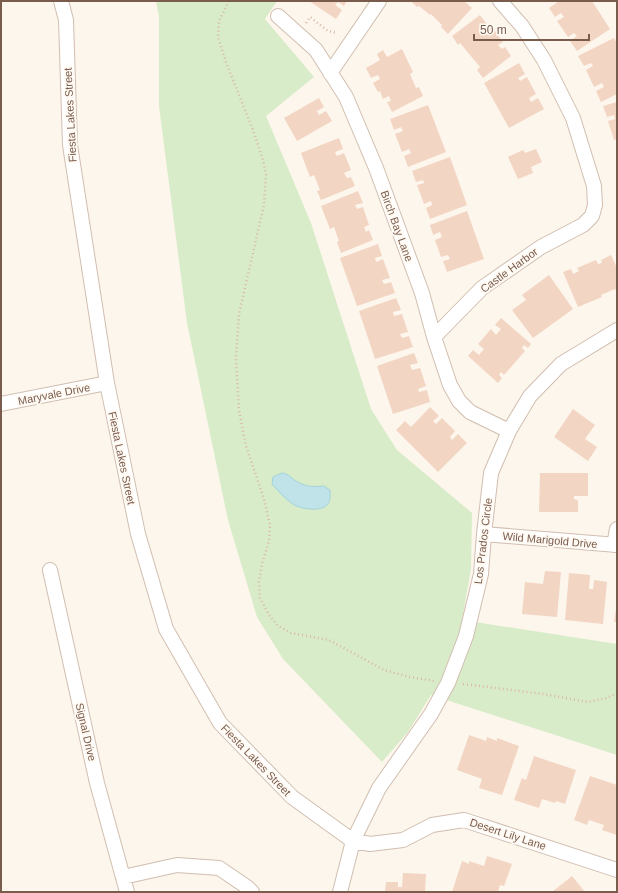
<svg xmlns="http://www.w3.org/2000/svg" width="618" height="893" viewBox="0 0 618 893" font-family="Arial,sans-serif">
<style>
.green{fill:#d8ecc9}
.water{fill:#bfe3e8;stroke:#a5d3da}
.building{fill:#f3d5c3}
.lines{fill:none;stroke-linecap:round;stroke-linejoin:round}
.minor-casing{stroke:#d1beb0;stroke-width:16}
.path{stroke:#d9b8a5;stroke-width:2.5;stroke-dasharray:1 3;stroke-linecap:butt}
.minor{stroke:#fff;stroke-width:14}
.labels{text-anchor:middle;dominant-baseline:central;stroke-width:4;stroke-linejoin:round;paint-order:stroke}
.street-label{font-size:11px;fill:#7a5c4d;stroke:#fffaf3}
</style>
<rect width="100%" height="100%" fill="#fdf6ec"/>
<!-- green -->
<path class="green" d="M 156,1 L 277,1 L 265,19 L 314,77 L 266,116 L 311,223 L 371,409 L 397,450 L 472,513 L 471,569 L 462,620 L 617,644 L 617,755 L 431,695 L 408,732 L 382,762 L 283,659 L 257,617 L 228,520 L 187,323 L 159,106 L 159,17 Z"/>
<!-- water -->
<path class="water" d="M 282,473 C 289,474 290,477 296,481 C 306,487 313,487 324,486 L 330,490 C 330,495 331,501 327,505 C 321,512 302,509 294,505 C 285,499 278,491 272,484 L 273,477 Z"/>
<!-- building -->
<path class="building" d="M 309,1 L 347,1 L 344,6 L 338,2 L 335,5 L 342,10 L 336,19 Z
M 411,1 L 464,1 L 472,8 L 448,34 L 441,27 L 442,25 L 431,14 L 430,15 L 419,6 L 417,7 Z
M 559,1 L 592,1 L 610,29 L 577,51 L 570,41 L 577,36 L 574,33 L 568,37 L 557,21 L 564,17 L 561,13 L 555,17 L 549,8 Z
M 480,15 L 487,24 L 484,26 L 487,30 L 491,26 L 503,42 L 498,45 L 502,49 L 505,47 L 511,56 L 483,78 L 477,70 L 480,67 L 460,43 L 458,45 L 452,36 Z
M 614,38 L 617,43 L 617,94 L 601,102 L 596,91 L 604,87 L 602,83 L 594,87 L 586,70 L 593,66 L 591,63 L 584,66 L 578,56 Z
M 402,49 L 413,72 L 410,74 L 416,88 L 419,87 L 423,96 L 392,112 L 387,102 L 391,101 L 389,96 L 383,99 L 380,91 L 378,92 L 373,83 L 380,79 L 378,75 L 371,78 L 366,68 L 380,60 L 377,54 L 383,50 L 387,57 Z
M 519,63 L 525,74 L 518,78 L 520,81 L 527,77 L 536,94 L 529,98 L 531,102 L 538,98 L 544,109 L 509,128 L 484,83 Z
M 319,98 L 324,107 L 317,111 L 319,115 L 326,111 L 332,121 L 297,141 L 284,118 Z
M 617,102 L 617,139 L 614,140 L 608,121 L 615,119 L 614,115 L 607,117 L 603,106 Z
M 428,105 L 446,152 L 408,167 L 404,156 L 411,153 L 409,149 L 402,152 L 395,134 L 403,131 L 401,127 L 394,130 L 390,119 Z
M 339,138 L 343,149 L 335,152 L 337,156 L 344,153 L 351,170 L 344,173 L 347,178 L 351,177 L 355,186 L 321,200 L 317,191 L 320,190 L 314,175 L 310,177 L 301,153 Z
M 536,149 L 542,162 L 531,167 L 533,173 L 518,179 L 508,157 L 523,150 L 525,153 Z
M 450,157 L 467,205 L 430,219 L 426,208 L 432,205 L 431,201 L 424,204 L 417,185 L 424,183 L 423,180 L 416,182 L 412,171 Z
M 358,191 L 363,203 L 355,205 L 357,209 L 363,207 L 369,225 L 364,227 L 366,232 L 369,230 L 373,240 L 341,253 L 337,242 L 339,241 L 334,227 L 330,229 L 321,206 Z
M 467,211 L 484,259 L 447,272 L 443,261 L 450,259 L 448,255 L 441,257 L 435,240 L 442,237 L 440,232 L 433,235 L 430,225 Z
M 378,244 L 382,256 L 375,258 L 376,262 L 383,259 L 390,278 L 382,280 L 384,284 L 391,282 L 395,293 L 357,306 L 340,258 Z
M 611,255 L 617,268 L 617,291 L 616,291 L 615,289 L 601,295 L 602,297 L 578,307 L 563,272 L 571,269 L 573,274 L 579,271 L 577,268 L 596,260 L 598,264 L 602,263 L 601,260 Z
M 549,275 L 573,309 L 533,338 L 512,310 L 526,300 L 522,295 Z
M 396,298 L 401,310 L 393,312 L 394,316 L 402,314 L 408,332 L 400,334 L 402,338 L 409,336 L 413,347 L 375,359 L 359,311 Z
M 501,318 L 531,344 L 528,348 L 524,345 L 522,348 L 525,351 L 504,375 L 501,372 L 499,375 L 502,378 L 498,383 L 468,356 L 473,350 L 479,355 L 484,349 L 478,344 L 491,329 L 496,335 L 501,329 L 495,325 Z
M 414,353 L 418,363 L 410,365 L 412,370 L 420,368 L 426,386 L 418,389 L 419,392 L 427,390 L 430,402 L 393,414 L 377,366 Z
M 430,407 L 439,416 L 433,421 L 436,424 L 442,418 L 455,431 L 450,437 L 452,440 L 458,434 L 467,443 L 438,472 L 396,430 L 405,421 L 411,427 Z
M 573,409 L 595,425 L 585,439 L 597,447 L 588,461 L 554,437 Z
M 540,473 L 588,473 L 588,496 L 574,496 L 574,499 L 578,500 L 578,512 L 539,512 Z
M 545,571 L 561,572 L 557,617 L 522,614 L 525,582 L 543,584 Z
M 569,573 L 590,575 L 589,589 L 593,589 L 594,580 L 607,582 L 603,624 L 565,620 Z
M 616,609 L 617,609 L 617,622 L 614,622 Z
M 469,735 L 486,741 L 487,737 L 497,741 L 497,738 L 519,746 L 502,795 L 479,788 L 482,779 L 457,770 Z
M 534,756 L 576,770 L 565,804 L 556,801 L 555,803 L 542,799 L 539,808 L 514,800 L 522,778 L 526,780 Z
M 590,776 L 617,785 L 617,835 L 602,830 L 604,825 L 589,820 L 587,825 L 574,820 Z
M 487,856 L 512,864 L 504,886 L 500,885 L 498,892 L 452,892 L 462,861 L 469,864 L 469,861 L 484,866 Z
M 403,873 L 426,874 L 425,892 L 385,892 L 386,882 L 398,882 L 398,887 L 402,887 Z
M 572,876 L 585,892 L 552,892 Z"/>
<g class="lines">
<!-- minor casing -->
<g class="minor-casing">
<path id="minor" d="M 61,1 L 66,20 L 70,145 L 107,383 L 138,534 L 166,629 L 220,723 L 292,797 L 353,841 L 370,844 L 403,840 L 432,825 L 464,820 L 617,870
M 278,16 L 316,50 L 346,97 L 376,168 L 422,293 L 434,337 L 450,385 L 459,401 L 470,412 L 509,431
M 330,73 L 379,1
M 434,337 L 482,288 L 541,247 L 583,225 L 592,216 L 595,205 L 594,186 L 573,118 L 544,60 L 522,26 L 500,1
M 1,404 L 107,383
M 484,534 L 617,545
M 614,545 L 617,529
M 50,570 L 97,783 L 127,892
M 123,877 L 177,865 L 219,868 L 247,887 L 252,892
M 340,892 L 353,841 L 379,788 L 431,714 L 448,683 L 466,636 L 481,574 L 484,534 L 491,473 L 509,431 L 530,396 L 561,364 L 617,330"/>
</g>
<!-- path -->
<path class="path" d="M 229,1 L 219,21 L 218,37 L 227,65 L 253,130 L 263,160 L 266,175 L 264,205 L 239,314 L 236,357 L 239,411 L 246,446 L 264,499 L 270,525 L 269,541 L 262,564 L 259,582 L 260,598 L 269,615 L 278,626 L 291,633 L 329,640 L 384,670 L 410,677 L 434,681
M 306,23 L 310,17 L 328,31 L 337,33
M 463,684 L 543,694 L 588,702 L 607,698 L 617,693"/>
<!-- minor -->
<use href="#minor" class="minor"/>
</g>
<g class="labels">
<!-- street labels -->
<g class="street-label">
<text transform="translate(70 115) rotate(-93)">Fiesta Lakes Street</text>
<text transform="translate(397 226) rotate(70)">Birch Bay Lane</text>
<text transform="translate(509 270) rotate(-36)">Castle Harbor</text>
<text transform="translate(54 394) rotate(-11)">Maryvale Drive</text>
<text transform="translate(122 458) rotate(78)">Fiesta Lakes Street</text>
<text transform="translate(550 540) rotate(5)">Wild Marigold Drive</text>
<text transform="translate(483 541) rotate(-83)">Los Prados Circle</text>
<text transform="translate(86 732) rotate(77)">Signal Drive</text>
<text transform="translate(256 760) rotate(46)">Fiesta Lakes Street</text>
<text transform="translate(508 834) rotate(18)">Desert Lily Lane</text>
</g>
</g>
<!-- border -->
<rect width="618" height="893" fill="none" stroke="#7a5c4d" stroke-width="4"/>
<!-- scale -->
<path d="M474 34v6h115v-6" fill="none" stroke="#7a5c4d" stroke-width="2"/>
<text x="480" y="34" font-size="12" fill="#7a5c4d" stroke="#fffaf3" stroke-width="3" paint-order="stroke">50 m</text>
</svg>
